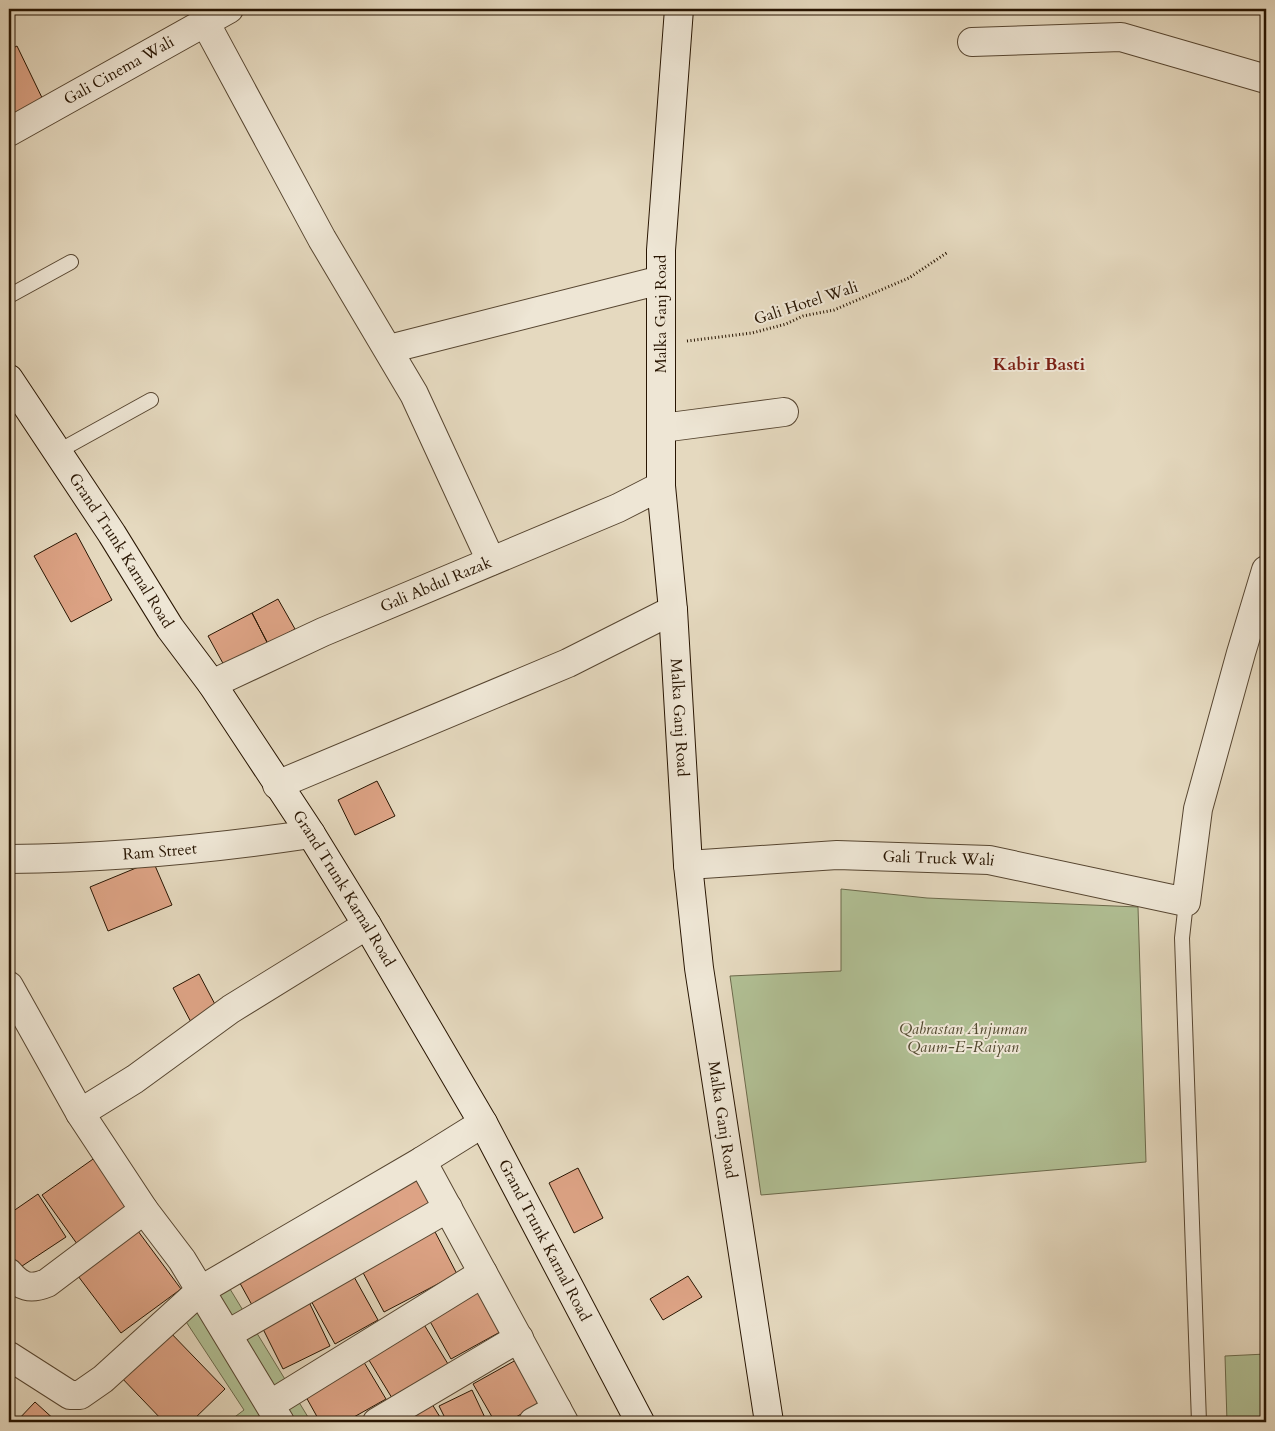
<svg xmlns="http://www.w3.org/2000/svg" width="1275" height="1431" viewBox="0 0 1275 1431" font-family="Cardo,serif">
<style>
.green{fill:#b1c095;stroke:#6c6a4c}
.building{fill:#dda385;stroke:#281502}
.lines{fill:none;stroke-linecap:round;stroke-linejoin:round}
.lane-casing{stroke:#574631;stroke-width:16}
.street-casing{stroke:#574631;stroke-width:30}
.secondary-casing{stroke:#281502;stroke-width:30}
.path{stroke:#281502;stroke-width:3;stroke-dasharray:1 2.5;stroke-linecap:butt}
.lane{stroke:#eee6d5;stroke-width:14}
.street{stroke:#eee6d5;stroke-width:28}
.secondary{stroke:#eee6d5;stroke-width:28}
.labels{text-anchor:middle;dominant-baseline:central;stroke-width:4;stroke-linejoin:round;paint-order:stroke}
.street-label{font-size:16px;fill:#281502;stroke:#eee6d5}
.park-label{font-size:16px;font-style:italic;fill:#51482e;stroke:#eee6d5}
.neighbourhood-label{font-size:18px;font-weight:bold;fill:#7a1f14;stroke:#eee6d5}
</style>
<rect width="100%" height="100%" fill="#e5d9bf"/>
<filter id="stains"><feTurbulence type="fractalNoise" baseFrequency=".004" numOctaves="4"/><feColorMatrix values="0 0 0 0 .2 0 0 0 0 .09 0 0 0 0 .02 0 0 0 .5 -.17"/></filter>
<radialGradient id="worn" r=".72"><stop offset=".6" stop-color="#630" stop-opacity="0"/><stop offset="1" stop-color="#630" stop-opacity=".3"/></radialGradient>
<!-- green -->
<path class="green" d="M 841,889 L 927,898 L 1138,907 L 1146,1162 L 761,1195 L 730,976 L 841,971 Z
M 230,1289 L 311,1422 L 228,1422 L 244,1410 L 179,1311 Z
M 1266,1354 L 1266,1422 L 1227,1422 L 1225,1356 Z"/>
<!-- building -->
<path class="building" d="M 17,46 L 47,108 L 9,126 L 9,50 Z
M 76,533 L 112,600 L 71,622 L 34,556 Z
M 278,599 L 295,629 L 268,644 L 252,613 Z
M 252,613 L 268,644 L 225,667 L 208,636 Z
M 377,781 L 395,816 L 355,835 L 338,800 Z
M 153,861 L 172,905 L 108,931 L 90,887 Z
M 199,974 L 218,1010 L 192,1024 L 173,988 Z
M 96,1157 L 133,1211 L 80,1248 L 42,1195 Z
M 578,1168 L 603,1218 L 574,1233 L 549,1183 Z
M 423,1175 L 439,1203 L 252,1305 L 236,1276 Z
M 38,1194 L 66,1237 L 13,1272 L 9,1265 L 9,1214 Z
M 135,1227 L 181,1289 L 121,1333 L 75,1272 Z
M 433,1228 L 457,1274 L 384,1312 L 360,1267 Z
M 353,1275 L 378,1320 L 335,1344 L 310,1299 Z
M 688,1276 L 702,1297 L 663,1320 L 650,1299 Z
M 476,1289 L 500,1332 L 451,1359 L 427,1316 Z
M 309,1302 L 330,1346 L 283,1369 L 261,1325 Z
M 420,1318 L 448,1364 L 392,1398 L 364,1352 Z
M 166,1328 L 225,1389 L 191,1422 L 164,1422 L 118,1374 Z
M 359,1354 L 386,1399 L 345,1422 L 320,1422 L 301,1388 Z
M 516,1360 L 541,1403 L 507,1422 L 495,1422 L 473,1384 Z
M 472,1390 L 487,1422 L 447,1422 L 439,1406 Z
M 35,1402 L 57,1422 L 16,1422 Z
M 432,1404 L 443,1422 L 400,1422 Z"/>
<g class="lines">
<!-- lane casing -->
<g class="lane-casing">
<path id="lane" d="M 9,296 L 71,262
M 57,452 L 151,400
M 1186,902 L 1182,938 L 1199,1422"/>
</g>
<!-- street casing -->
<g class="street-casing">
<g id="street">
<path d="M 205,22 L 322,239 L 414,394 L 491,561"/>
<path d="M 972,42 L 1121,37 L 1266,79"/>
<path id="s1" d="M 9,132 L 229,9"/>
<path d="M 389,349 L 661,280"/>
<path d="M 662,428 L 784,412"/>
<path id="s2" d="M 212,684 L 323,632 L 618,508 L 661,486"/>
<path d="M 277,785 L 568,663 L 673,610"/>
<path id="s3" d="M 9,859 C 110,858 211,849 311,834"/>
<path id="s4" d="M 688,865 L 837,855 L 989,860 L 1186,902 L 1198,809 L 1241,653 L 1266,570"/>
<path d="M 9,986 L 80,1113 L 144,1210 L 182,1260 L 280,1422"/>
<path d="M 80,1113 L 135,1079 L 231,1009 L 367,925"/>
<path d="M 422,1161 L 564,1422"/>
<path d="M 9,1273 C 21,1287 30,1290 47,1283 L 144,1210"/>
<path d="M 228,1334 L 448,1208"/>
<path d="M 9,1356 L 70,1395 L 80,1395 L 103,1379 L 201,1290 L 422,1161 L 483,1123"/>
<path d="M 271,1404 L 483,1273"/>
<path d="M 377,1422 L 519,1338"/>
<path d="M 533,1422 L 557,1409"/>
</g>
</g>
<!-- secondary casing -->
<g class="secondary-casing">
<g id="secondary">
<path id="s5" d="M 679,9 L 661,250 L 661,486 L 673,610 L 688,865 L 699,968 L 769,1422"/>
<path id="s6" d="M 9,379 L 112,534 L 170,628 L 212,684 L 311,834 L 367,925 L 483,1123 L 640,1422"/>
</g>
</g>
<!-- path -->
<path class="path" d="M 687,341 L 752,333 L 786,324 L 803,316 L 834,310 L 909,278 L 948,252"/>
<!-- lane -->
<use href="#lane" class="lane"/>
<!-- street -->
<use href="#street" class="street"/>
<!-- secondary -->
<use href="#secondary" class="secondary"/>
</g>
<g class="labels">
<!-- street labels -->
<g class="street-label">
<text stroke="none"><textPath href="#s1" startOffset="126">Gali Cinema Wali</textPath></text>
<text transform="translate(806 303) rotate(-18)">Gali Hotel Wali</text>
<text transform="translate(661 314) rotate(-90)">Malka Ganj Road</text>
<text stroke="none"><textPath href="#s6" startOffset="205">Grand Trunk Karnal Road</textPath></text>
<text stroke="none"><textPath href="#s2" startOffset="245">Gali Abdul Razak</textPath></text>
<text stroke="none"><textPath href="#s5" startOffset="710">Malka Ganj Road</textPath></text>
<text stroke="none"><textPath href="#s3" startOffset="151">Ram Street</textPath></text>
<text stroke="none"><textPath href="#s4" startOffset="251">Gali Truck Wali</textPath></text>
<text stroke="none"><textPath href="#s6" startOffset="610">Grand Trunk Karnal Road</textPath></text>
<text stroke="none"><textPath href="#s5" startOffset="1115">Malka Ganj Road</textPath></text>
<text stroke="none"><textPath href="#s6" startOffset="1015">Grand Trunk Karnal Road</textPath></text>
</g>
<!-- park labels -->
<g class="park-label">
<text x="963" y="1029">Qabrastan Anjuman<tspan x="963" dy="18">Qaum-E-Raiyan</tspan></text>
</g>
<!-- neighbourhood labels -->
<g class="neighbourhood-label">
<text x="1039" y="364">Kabir Basti</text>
</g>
</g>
<!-- margin -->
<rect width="1275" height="1431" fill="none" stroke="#e5d9bf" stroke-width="30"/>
<rect x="10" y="10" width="1255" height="1411" fill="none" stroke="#281502" stroke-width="2.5"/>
<rect x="15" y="15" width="1245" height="1401" fill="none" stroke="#281502"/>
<rect width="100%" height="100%" filter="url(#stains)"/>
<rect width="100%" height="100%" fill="url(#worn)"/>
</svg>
